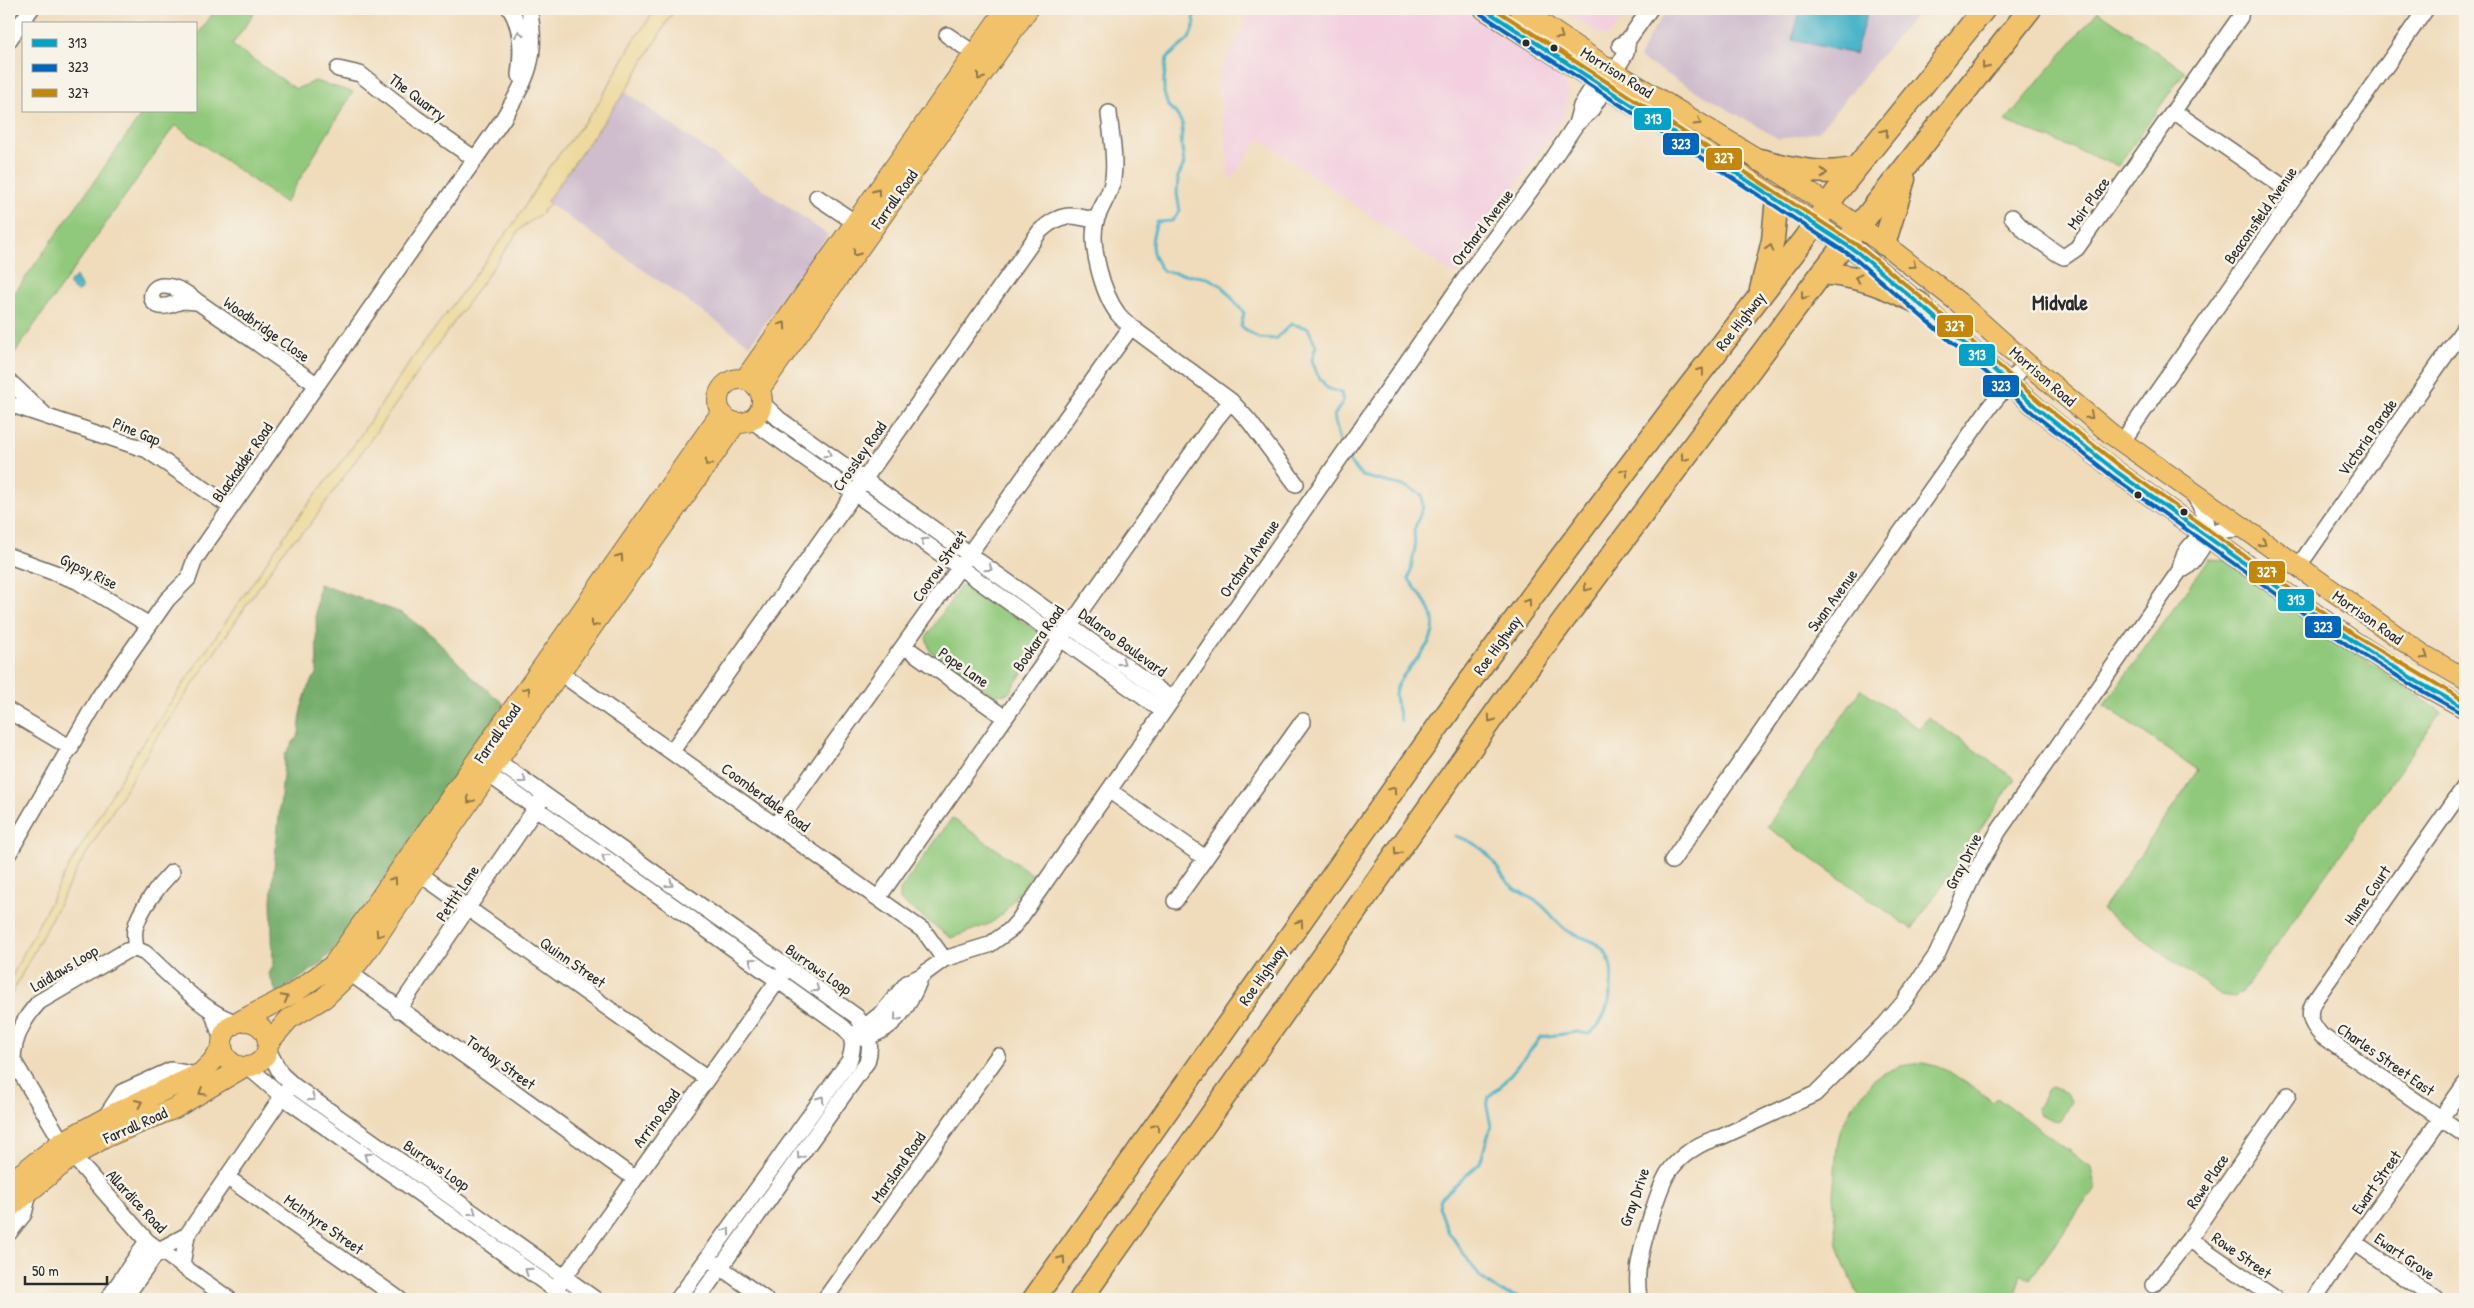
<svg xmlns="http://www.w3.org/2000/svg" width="2474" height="1308" viewBox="0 0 2474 1308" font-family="'Patrick Hand',sans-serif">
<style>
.built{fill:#f3cfdf}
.industrial{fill:#cfbdce}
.green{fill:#91c97c;stroke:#5e7a54}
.forest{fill:#74ad6c;stroke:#506c4c}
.sand{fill:#eeda9e;stroke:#8c8264}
.water{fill:#4ab4c8;stroke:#3a707a}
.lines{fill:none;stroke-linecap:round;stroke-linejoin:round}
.stream{stroke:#4ab4c8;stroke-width:3}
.minor-casing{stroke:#70695d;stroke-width:18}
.major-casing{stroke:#70695d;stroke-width:22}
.highway-casing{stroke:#70695d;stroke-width:25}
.minor{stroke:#fff;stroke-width:15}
.major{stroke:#f2c26a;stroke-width:20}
.highway{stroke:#f2c26a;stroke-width:22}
.bus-1-casing{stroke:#f7f3e8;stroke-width:8}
.bus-2-casing{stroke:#f7f3e8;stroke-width:8}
.bus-3-casing{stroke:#f7f3e8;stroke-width:8}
.bus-1{stroke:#02a3c6;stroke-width:4}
.bus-2{stroke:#0065bd;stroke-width:4}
.bus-3{stroke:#c4870b;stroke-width:4}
.oneway{stroke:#a0a0a0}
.oneway2{stroke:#8e764a}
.bus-dot{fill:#2b2b2b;stroke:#f7f3e8;stroke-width:2}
.labels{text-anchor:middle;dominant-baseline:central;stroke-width:5;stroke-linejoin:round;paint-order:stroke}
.street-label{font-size:16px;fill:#2b2b2b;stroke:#f7f3e8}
.district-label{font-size:21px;font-weight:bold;fill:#2b2b2b;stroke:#f7f3e8}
.line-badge{stroke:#f7f3e8;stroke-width:2}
.badge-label{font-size:14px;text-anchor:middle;font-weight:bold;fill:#fff}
</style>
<rect width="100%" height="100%" fill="#f7f3e8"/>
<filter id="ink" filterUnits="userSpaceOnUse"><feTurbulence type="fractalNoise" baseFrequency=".02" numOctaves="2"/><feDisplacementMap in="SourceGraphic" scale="10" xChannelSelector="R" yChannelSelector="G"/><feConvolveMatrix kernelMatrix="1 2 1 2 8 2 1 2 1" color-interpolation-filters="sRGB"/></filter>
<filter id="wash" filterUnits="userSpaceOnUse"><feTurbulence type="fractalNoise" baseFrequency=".0096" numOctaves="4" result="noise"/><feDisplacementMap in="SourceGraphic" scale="20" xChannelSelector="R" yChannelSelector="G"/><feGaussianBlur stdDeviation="1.12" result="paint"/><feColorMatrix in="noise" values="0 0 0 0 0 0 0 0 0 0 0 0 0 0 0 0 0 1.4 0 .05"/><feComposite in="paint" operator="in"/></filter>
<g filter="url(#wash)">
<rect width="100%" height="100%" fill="#f0dcbb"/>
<!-- built -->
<path class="built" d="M 1242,9 L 1463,9 L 1562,79 L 1569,93 L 1565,115 L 1454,275 L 1259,138 L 1230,182 L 1218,75 L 1245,24 Z
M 1558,9 L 1628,9 L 1611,33 L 1604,36 Z"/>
<!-- industrial -->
<path class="industrial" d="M 1668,9 L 1801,9 L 1792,40 L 1855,54 L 1868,9 L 1920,9 L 1818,132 L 1779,139 L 1639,58 L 1650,35 Z
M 625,92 L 828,235 L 750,345 L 547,202 Z"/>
<!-- green -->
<path class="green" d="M 216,9 L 257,9 L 232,45 L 296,89 L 315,81 L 353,92 L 285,203 L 175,125 L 9,361 L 9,301 L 144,111 L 196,111 L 196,37 Z
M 2098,11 L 2185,71 L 2118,166 L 2005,121 Z
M 2209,559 L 2225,560 L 2441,712 L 2249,983 L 2242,992 L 2233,997 L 2221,995 L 2102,910 L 2198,770 L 2104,705 Z
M 961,586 L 971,586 L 1039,633 L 1040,646 L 1008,694 L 994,695 L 930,651 L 926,637 Z
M 1861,689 L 1920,729 L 1928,717 L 2015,779 L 1912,929 L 1767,827 Z
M 952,818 L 1032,874 L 1003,914 L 989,924 L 951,938 L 900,900 L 900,890 Z
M 1923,1063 L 1944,1068 L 1987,1097 L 1992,1103 L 1997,1098 L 2091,1167 L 2095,1188 L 2030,1279 L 2021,1273 L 2014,1299 L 1861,1299 L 1844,1265 L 1838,1245 L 1835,1220 L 1833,1195 L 1837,1147 L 1841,1128 L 1853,1106 L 1876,1077 L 1900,1066 Z
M 2052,1087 L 2067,1093 L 2071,1101 L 2060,1121 L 2056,1122 L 2040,1114 L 2037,1108 L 2048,1089 Z"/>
<!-- forest -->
<path class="forest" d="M 319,584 L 402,613 L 434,637 L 471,676 L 504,704 L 342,941 L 319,965 L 277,994 L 269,974 L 273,966 L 271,900 L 285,754 L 299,734 L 301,709 L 308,687 L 317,672 L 316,612 Z"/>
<!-- sand -->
<path class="sand" d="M 656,9 L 675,9 L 625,92 L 547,201 L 550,204 L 539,215 L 521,228 L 309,526 L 286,547 L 154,742 L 75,873 L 9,999 L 9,982 L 63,877 L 134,756 L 292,525 L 349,452 L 410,362 L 517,219 L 546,171 L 597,106 L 634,40 Z"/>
<!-- water -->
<path class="water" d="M 1801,9 L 1868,9 L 1855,54 L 1792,40 Z
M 76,276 L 82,289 L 78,293 L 68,284 Z"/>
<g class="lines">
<!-- stream -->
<path class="stream" d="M 1192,9 L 1195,23 L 1189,39 L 1167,58 L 1164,79 L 1164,93 L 1168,106 L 1175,112 L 1183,125 L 1181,139 L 1184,164 L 1178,177 L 1177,194 L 1180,211 L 1172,221 L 1157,222 C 1150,242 1149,253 1163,271 L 1208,278 L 1222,286 L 1244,313 L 1241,326 L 1258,338 L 1276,339 L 1291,324 L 1308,328 L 1316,346 L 1312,360 L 1317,374 L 1327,388 L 1341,393 L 1343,401 L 1334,416 L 1341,447
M 1346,458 L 1362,476 L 1407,487 L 1422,495 L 1423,507 L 1414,530 L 1415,548 L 1409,579 C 1416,590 1426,601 1431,612 C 1445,647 1399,666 1395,694 C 1395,702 1399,713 1401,721
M 1455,836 C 1469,840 1484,848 1492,860 C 1499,870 1504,880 1513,887 C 1522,894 1530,897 1539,903 C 1549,910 1556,923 1566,930 C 1575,936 1588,938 1597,944 C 1615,956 1613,981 1609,1000 C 1605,1014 1601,1027 1588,1034 L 1578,1032 L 1541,1037 L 1500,1087 L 1489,1096 L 1487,1107 L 1491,1126 L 1480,1163 L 1441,1198 L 1439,1207 L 1448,1231 L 1480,1277 L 1499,1291 L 1523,1299"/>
</g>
</g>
<g filter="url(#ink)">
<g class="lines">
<!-- minor casing -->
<g class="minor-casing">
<path id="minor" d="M 510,9 C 523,28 522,53 519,75
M 947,35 L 975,54
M 9,40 L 31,9
M 1620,45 L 1628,40 L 1650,9
M 338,69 L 360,74 L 416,118 L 475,159
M 2175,112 L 2295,195
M 1109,113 C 1111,135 1116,157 1113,179 C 1111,194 1100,207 1096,221 C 1089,245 1103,294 1118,314 C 1122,319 1127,323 1131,327 L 1231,401 L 1249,421 L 1296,484
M 1576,124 L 1581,106 L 1602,72
M 817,197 L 856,223
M 2012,217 L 2024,230 L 2058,254 L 2064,257 L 2077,248 L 2240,17 L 2241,9
M 198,302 C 188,294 177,286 163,286 C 150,286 147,303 160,306 C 168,308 175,302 183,301 C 188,301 193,302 198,302 L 316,384
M 9,381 L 44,414
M 762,403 L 779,419 L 1172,699
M 9,404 L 147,450 L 231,507
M 751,420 L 1163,711
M 2122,442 L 2426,9
M 9,556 L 77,581 L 149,625
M 2298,567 L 2465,327
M 2184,569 C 2190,566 2193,561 2197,555 C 2212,536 2207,513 2193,494
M 904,646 L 1004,717
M 560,673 L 924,931 L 944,959
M 9,711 L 71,748
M 672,751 L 1040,231 C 1061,212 1071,214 1096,221
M 487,758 L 497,761 L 856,1016 C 868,1031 873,1043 867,1062 L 698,1299
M 483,767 L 488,774 L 839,1024 C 854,1034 855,1045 849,1061 L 678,1299
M 2465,786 L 2316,998 C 2306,1013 2310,1023 2322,1036 L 2465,1135
M 1110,791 L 1205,858
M 775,826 L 1131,327
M 9,853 L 99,697 L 167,600 L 188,579 L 195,559 L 503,119 C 527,79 539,57 529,9
M 1672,861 L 1841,617 L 1991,405 L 2026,363
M 420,874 L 706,1078
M 878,898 L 1216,419 L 1231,401
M 1175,901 L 1303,721
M 136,949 C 135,943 134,935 135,929 C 139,910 159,885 172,872
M 350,973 L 634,1178
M 398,1010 L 542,799
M 212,1011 L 222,1040
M 852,1037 L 883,1012 L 907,983 L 921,976 L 944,959 L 989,945 L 1010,930 L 1018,921 L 1473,267 L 1542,175 L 1576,124 L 1590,112 L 1626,53 L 1628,40
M 861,1038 C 893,1033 911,1004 921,976
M 268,1050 L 281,1074 L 293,1085 L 595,1299
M 248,1067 L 283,1097 L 568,1299
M 104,1119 L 122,1092 L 171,1070 L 197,1075
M 62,1142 L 13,1060 C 13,1038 25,1017 39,1002 L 126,951 L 136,949 L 145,953 C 168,973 209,1018 238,1022
M 73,1156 L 147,1241 L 229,1299
M 228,1178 L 399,1299
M 9,1233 L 24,1214 L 30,1189
M 2189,1239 L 2276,1299
M 2354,1242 L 2436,1299
M 713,1262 L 765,1299
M 182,1265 L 187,1235 L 288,1088
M 2153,1285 L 2189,1239 L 2288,1095
M 555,1290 L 784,972
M 108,1299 L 147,1241
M 124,1299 L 159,1250 L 187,1235
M 825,1299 L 998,1056
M 1639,1299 C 1638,1291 1637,1281 1638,1272 C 1639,1253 1658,1189 1668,1173 C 1680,1155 1702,1141 1721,1137 L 1815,1094 L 1886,1023 L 1904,1002 L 1937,954 L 1972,878 L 1998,832 L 2180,570 C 2184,537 2215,528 2245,529
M 2314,1299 L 2465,1084"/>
</g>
<!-- major casing -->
<g class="major-casing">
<path id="major" d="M 1484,9 L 1777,198 L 1857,252 L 1930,313 L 2038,409 L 2117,472 L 2353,641 L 2418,682 L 2465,708
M 1520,9 L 1606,67 L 1784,175 L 1884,244 L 1958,302 L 2026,363 L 2111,434 L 2422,654 L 2465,679
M718 401a22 22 0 1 1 44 0a22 22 0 1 1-44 0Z
M 745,379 L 1006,9
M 759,390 L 1028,9
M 242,1020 L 294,993 L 333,965 L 721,413
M222 1044a23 23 0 1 1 46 0a23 23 0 1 1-46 0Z
M 269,1042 L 289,1019 L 324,998 L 350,973 L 367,951 L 488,774 L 736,423
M 9,1183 L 62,1142 L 113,1114 L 201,1073 L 212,1062 L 222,1048
M 9,1208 L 69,1159 L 106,1137 L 175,1108 L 244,1067"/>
</g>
<!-- highway casing -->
<g class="highway-casing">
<path id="highway" d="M 1759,160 C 1793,168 1821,177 1856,168
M 1884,244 L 1904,179
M 1822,273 C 1863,277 1882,285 1919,303
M 1761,290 L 1773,240 L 1777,198
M 1034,1299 L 1468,684 L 1550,572 L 1679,400 L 1805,238 L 1836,193 L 1984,9
M 1081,1299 L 1519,680 L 1822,273 L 2030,9"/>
</g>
<!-- minor -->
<use href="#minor" class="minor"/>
<!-- major -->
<use href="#major" class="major"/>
<!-- highway -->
<use href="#highway" class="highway"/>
<!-- bus-1 casing -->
<g class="bus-1-casing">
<path id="bus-1" d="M 1484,9 L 1857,252 L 1930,313 L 2038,409 L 2117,472 L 2353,641 L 2418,682 L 2465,708"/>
</g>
<!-- bus-2 casing -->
<g class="bus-2-casing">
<path id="bus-2" d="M 1481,14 L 1853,257 L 2034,414 L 2113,477 L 2349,646 L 2415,687 L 2462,713"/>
</g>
<!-- bus-3 casing -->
<g class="bus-3-casing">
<path id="bus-3" d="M 1495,9 L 1860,247 L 1934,308 L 2042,404 L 2121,467 L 2356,636 L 2465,701"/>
</g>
<!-- bus-1 -->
<use href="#bus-1" class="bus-1"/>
<!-- bus-2 -->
<use href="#bus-2" class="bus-2"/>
<!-- bus-3 -->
<use href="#bus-3" class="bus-3"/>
</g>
<!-- one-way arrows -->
<defs><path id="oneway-chevron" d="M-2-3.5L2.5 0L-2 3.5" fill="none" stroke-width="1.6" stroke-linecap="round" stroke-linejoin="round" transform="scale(1.25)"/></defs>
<g class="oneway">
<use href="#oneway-chevron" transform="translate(519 34) rotate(-98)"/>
<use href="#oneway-chevron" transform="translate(828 454) rotate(35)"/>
<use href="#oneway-chevron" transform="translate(924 541) rotate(-145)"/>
<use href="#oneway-chevron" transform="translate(989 568) rotate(35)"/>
<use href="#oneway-chevron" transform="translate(1122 662) rotate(36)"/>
<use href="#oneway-chevron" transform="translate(523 780) rotate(36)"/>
<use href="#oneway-chevron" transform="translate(605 857) rotate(-144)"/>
<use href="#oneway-chevron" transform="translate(670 884) rotate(36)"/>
<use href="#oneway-chevron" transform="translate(752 961) rotate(-144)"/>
<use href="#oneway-chevron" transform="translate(816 989) rotate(35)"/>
<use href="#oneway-chevron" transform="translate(897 1018) rotate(129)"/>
<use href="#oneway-chevron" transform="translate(312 1098) rotate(35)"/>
<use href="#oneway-chevron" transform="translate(821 1099) rotate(-55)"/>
<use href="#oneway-chevron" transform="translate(367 1156) rotate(-145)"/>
<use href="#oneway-chevron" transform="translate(800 1156) rotate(125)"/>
<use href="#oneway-chevron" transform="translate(473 1212) rotate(36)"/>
<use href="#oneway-chevron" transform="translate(727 1231) rotate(-54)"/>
<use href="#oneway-chevron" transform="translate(528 1271) rotate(-145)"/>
</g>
<g class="oneway2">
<use href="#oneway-chevron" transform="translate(1560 36) rotate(34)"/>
<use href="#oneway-chevron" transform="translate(1985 66) rotate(128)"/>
<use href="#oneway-chevron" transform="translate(980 77) rotate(125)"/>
<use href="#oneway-chevron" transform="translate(1698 122) rotate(32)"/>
<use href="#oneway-chevron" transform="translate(1885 132) rotate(-51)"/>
<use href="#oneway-chevron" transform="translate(1824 173)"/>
<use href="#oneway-chevron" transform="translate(877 192) rotate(-55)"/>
<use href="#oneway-chevron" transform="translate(1770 248) rotate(-73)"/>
<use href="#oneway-chevron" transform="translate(856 253) rotate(125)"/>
<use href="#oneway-chevron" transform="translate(1913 265) rotate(36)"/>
<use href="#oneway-chevron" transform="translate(1858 278) rotate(-167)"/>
<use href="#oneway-chevron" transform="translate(1804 296) rotate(127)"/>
<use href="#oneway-chevron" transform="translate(783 325) rotate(-55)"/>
<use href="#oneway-chevron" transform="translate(1701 371) rotate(-52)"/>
<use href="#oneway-chevron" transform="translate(2090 416) rotate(40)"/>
<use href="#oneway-chevron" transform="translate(1684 458) rotate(127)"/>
<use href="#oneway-chevron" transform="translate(708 463) rotate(125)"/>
<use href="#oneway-chevron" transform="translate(1625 472) rotate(-53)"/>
<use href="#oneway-chevron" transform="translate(2263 543) rotate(35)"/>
<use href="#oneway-chevron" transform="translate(620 557) rotate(-55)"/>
<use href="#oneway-chevron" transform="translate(1587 588) rotate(127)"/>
<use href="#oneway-chevron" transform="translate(1528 602) rotate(-54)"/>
<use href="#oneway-chevron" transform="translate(594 624) rotate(125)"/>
<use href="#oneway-chevron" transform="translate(2425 656) rotate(31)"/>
<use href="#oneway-chevron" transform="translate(527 690) rotate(-55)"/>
<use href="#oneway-chevron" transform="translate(1491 719) rotate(125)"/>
<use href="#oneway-chevron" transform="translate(1393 790) rotate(-55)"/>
<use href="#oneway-chevron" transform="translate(470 800) rotate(124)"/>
<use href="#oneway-chevron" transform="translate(1397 852) rotate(125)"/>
<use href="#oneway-chevron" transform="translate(394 880) rotate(-55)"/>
<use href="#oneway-chevron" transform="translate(1300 923) rotate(-55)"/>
<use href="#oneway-chevron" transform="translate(379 934) rotate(124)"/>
<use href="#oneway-chevron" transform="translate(285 998) rotate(-28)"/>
<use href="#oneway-chevron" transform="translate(202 1092) rotate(148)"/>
<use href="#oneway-chevron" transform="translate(139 1103) rotate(-24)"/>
<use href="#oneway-chevron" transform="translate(1156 1127) rotate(-55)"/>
<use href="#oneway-chevron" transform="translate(1062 1259) rotate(-55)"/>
</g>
</g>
<!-- markers -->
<g class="bus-dot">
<circle cx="1526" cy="43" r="4.5"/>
<circle cx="1554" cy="48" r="4.5"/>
<circle cx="2138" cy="495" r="4.5"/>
<circle cx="2184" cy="512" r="4.5"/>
</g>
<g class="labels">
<!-- street labels -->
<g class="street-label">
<text transform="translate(1617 72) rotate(32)">Morrison Road</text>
<text transform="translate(418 97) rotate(37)">The Quarry</text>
<text transform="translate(894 199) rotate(-55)">Farrall Road</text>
<text transform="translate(2088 203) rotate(-54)">Moir Place</text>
<text transform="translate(2260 215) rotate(-55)">Beaconsfield Avenue</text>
<text transform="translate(1482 227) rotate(-53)">Orchard Avenue</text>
<text transform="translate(1740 321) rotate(-52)">Roe Highway</text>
<text transform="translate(267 329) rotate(35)">Woodbridge Close</text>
<text transform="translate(2043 376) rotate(41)">Morrison Road</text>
<text transform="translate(137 431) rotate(22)">Pine Gap</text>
<text transform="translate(2367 437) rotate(-55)">Victoria Parade</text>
<text transform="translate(859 456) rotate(-55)">Crossley Road</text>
<text transform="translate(242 462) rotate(-55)">Blackadder Road</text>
<text transform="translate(1249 558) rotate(-55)">Orchard Avenue</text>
<text transform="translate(939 566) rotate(-55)">Coorow Street</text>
<text transform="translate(89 571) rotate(26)">Gypsy Rise</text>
<text transform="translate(1832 600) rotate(-54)">Swan Avenue</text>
<text transform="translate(2368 617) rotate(35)">Morrison Road</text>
<text transform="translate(1038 638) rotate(-55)">Bookara Road</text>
<text transform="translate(1123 642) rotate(36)">Dalaroo Boulevard</text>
<text transform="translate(1497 645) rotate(-54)">Roe Highway</text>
<text transform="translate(964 667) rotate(35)">Pope Lane</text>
<text transform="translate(497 733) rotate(-55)">Farrall Road</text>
<text transform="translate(766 797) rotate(36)">Coomberdale Road</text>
<text transform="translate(1963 861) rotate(-63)">Gray Drive</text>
<text transform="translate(457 893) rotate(-56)">Pettit Lane</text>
<text transform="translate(2367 895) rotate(-55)">Hume Court</text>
<text transform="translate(573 962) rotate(35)">Quinn Street</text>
<text transform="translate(64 968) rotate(-31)">Laidlaws Loop</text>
<text transform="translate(819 969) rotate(35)">Burrows Loop</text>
<text transform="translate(1262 975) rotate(-55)">Roe Highway</text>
<text transform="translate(2386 1059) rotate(35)">Charles Street East</text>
<text transform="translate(501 1062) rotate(36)">Torbay Street</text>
<text transform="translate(656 1118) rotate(-54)">Arrino Road</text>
<text transform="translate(135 1125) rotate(-24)">Farrall Road</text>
<text transform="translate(437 1165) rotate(35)">Burrows Loop</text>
<text transform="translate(898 1167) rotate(-55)">Marsland Road</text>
<text transform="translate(2207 1181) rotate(-56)">Rowe Place</text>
<text transform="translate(2376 1182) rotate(-55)">Ewart Street</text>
<text transform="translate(1634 1197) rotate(-71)">Gray Drive</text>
<text transform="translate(137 1201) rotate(47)">Allardice Road</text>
<text transform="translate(324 1224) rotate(35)">McIntyre Street</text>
<text transform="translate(2242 1255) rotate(35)">Rowe Street</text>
<text transform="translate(2405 1256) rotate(35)">Ewart Grove</text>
</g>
<!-- district labels -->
<g class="district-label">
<text x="2060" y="302">Midvale</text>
</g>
</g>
<g class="line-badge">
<rect x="1633" y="107" width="39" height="24" rx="5" fill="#02a3c6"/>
<rect x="1662" y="132" width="38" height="24" rx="5" fill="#0065bd"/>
<rect x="1705" y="147" width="38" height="24" rx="5" fill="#c4870b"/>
<rect x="1936" y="314" width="38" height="24" rx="5" fill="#c4870b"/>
<rect x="1958" y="343" width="38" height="24" rx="5" fill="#02a3c6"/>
<rect x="1982" y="374" width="38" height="24" rx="5" fill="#0065bd"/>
<rect x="2248" y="560" width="38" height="24" rx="5" fill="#c4870b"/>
<rect x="2277" y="588" width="38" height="24" rx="5" fill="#02a3c6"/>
<rect x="2304" y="615" width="38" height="24" rx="5" fill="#0065bd"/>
</g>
<g class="badge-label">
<text x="1653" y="124">313</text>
<text x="1681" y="149">323</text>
<text x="1724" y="163">327</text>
<text x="1955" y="331">327</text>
<text x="1977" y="360">313</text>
<text x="2001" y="391">323</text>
<text x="2267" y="577">327</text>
<text x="2296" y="605">313</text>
<text x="2323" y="632">323</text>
</g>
<!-- margin -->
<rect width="2474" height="1308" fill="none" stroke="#f7f3e8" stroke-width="30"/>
<!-- legend -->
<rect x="22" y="22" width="175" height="90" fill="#f7f3e8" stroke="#a5a39c"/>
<rect x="32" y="39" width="25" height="8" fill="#02a3c6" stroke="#a5a39c"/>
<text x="68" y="48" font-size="15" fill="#2b2b2b">313</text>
<rect x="32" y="64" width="25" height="8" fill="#0065bd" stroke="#a5a39c"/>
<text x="68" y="72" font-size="15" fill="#2b2b2b">323</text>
<rect x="32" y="89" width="25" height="8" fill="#c4870b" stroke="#a5a39c"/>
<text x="68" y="98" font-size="15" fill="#2b2b2b">327</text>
<!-- scale -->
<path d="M25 1276v8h82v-8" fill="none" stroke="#2b2b2b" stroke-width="2.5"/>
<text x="32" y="1276" font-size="15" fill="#2b2b2b" stroke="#f7f3e8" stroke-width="4" paint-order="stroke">50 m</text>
</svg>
